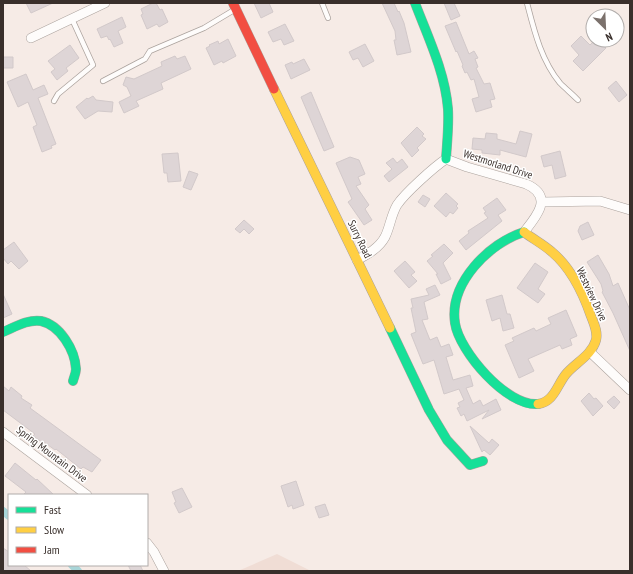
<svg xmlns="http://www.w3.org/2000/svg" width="633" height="574" viewBox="0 0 633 574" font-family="'PT Sans Narrow',sans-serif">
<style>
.built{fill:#f0ddd5}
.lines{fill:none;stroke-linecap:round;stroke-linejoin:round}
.canal{stroke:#a8d5d8;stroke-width:8}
.building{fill:#ded5d6;stroke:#d2c9ca}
.lane-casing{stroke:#aba29d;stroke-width:6}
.street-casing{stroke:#aba29d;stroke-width:10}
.fast-casing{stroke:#aba29d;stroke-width:10}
.slow-casing{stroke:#aba29d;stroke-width:10}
.jam-casing{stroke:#aba29d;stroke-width:10}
.lane{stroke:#fefcfb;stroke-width:4.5}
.street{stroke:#fefcfb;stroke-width:9}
.fast{stroke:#16e098;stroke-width:9}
.slow{stroke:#ffcf43;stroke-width:9}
.jam{stroke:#f24e42;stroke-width:9}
.labels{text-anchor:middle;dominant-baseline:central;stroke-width:3;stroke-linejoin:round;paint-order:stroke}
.street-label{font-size:11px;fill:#392f2b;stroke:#fff}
</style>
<rect width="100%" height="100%" fill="#f6ebe6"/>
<!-- built -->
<path class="built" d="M 277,554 L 311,571 L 238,571 Z"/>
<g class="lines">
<!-- canal -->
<path class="canal" d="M 3,511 L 9,516
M 72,565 L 78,571"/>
</g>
<!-- building -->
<path class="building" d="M 26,3 L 53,3 L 31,13 Z
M 153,3 L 156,3 L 160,10 L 162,9 L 168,22 L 159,27 L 157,24 L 147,29 L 141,15 L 143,14 L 141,9 Z
M 254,3 L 269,3 L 273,12 L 261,18 Z
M 382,3 L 394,3 L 398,12 L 399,11 L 404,23 L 411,52 L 397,55 L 394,40 L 396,40 L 395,31 Z
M 444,3 L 454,3 L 460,16 L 451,20 Z
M 122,17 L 126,27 L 118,31 L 123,43 L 114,47 L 110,39 L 109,40 L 107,36 L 101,38 L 97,29 Z
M 456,22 L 469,54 L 474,51 L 478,58 L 475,59 L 478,67 L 476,68 L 484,84 L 490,83 L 495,99 L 490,100 L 492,107 L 476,112 L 472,99 L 479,97 L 474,79 L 471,80 L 467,72 L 465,73 L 462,66 L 463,65 L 457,51 L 456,52 L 445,26 Z
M 285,24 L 294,41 L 284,45 L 281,39 L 273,42 L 268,32 Z
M 581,36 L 590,45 L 595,40 L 598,40 L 606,48 L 583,71 L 573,61 L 579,55 L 571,46 Z
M 228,39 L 236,56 L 223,63 L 222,61 L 214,65 L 206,48 L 210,46 L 209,45 L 218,41 L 219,44 Z
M 365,44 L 374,61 L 363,67 L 358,58 L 353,60 L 349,52 Z
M 70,45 L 79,58 L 66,68 L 68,71 L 57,80 L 51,72 L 55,69 L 48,61 Z
M 175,56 L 177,59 L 185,56 L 191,69 L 161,83 L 163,89 L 136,101 L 139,106 L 124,113 L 119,102 L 131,96 L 127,87 L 123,85 L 126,77 L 134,79 L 162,66 L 161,62 Z
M 3,57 L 13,57 L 13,68 L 3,68 Z
M 304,59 L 310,70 L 291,79 L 285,65 L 292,62 L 293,64 Z
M 26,74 L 33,90 L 44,85 L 48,94 L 38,98 L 56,144 L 51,146 L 52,148 L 42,152 L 33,127 L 37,125 L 28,102 L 18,107 L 7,82 Z
M 616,81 L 627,95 L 619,102 L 608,88 Z
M 311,92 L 334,147 L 324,151 L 301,97 Z
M 93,96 L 96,100 L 113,102 L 112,112 L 98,111 L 85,119 L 76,107 L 87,98 L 88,99 Z
M 417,127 L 424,134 L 422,136 L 426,139 L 417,148 L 419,150 L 412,157 L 401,143 Z
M 520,131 L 532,134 L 526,157 L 500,150 L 500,155 L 482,153 L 482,150 L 472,149 L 473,138 L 485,139 L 486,133 L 497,134 L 497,139 L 516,144 Z
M 560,151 L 566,176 L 555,179 L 552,165 L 544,167 L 541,156 Z
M 178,153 L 181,181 L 168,182 L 167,173 L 164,173 L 162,154 Z
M 350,157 L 359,160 L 365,174 L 358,177 L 361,184 L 356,186 L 369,205 L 365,209 L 372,220 L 364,225 L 348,202 L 352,199 L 336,163 Z
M 393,158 L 397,163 L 402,159 L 408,167 L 389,182 L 384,176 L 392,169 L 386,163 Z
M 189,171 L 198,174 L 191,190 L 183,187 Z
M 446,193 L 458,204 L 456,206 L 458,208 L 453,214 L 450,212 L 446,217 L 434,206 Z
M 423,195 L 430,199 L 425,207 L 418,202 Z
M 497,198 L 506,210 L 498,215 L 502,221 L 466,250 L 459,241 L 469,233 L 468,231 L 488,218 L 484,213 L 486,212 L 483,208 Z
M 244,220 L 254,229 L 249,234 L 244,229 L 240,233 L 235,229 Z
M 588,222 L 594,235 L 582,240 L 578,231 L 580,226 Z
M 14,242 L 28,261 L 19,269 L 11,261 L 8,264 L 3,258 L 3,250 Z
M 444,244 L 453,253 L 443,263 L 451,279 L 441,284 L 436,274 L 438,274 L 427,261 L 433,256 L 431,255 Z
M 598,255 L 609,274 L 613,286 L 618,283 L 630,310 L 630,351 L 613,313 L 602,292 L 603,291 L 601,284 L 587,262 Z
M 405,261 L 415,272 L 411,275 L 417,281 L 409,288 L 394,271 Z
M 535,263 L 548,272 L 538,289 L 545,294 L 538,303 L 517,288 Z
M 435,285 L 440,295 L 424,302 L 428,319 L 422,320 L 430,340 L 437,337 L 441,347 L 449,344 L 453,355 L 446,357 L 453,380 L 470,375 L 473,386 L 466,388 L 473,404 L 480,400 L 483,406 L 496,399 L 501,410 L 482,419 L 489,410 L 467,421 L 464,414 L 461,416 L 457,408 L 460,407 L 458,403 L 464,400 L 459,389 L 444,394 L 434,360 L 423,364 L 411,334 L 416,332 L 411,308 L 413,308 L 411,299 L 429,295 L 426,289 Z
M 3,294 L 12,314 L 3,318 Z
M 502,295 L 507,314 L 510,314 L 514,328 L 503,331 L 500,318 L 492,321 L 486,300 Z
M 566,310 L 577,336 L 570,339 L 572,345 L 562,349 L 560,345 L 528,359 L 534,371 L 519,378 L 505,345 L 514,341 L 512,338 L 534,328 L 536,331 L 551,324 L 548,318 Z
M 3,386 L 9,391 L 11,387 L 22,396 L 21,398 L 32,405 L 30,408 L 101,460 L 92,472 L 83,467 L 81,469 L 56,449 L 55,450 L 44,442 L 43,443 L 33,436 L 35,434 L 3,410 Z
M 589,393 L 594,399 L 596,398 L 603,406 L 593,416 L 581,401 Z
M 614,396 L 620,402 L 614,409 L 607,402 Z
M 470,426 L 489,443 L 492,439 L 499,445 L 490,455 L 484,450 L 482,452 Z
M 15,463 L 36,480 L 37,479 L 54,495 L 23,495 L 26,492 L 5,476 Z
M 296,481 L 304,505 L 293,509 L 292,505 L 288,507 L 281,486 Z
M 182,488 L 192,507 L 179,513 L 174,503 L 176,502 L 172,492 Z
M 325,504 L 329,515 L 319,518 L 315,507 Z
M 3,548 L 9,552 L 9,565 L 24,565 L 31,571 L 3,571 Z
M 128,565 L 140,565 L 143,571 L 131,571 Z"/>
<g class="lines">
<!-- lane casing -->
<g class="lane-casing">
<path id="lane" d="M 322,3 L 328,18
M 527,3 C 534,30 541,60 560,83 C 566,89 572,94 578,100
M 103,81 L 145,59 L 150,51 L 204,28 L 234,10
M 54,101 L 58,94 L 93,65 L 72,19"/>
</g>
<!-- street casing -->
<g class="street-casing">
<path id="street" d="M 31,38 L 105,3
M 542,202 L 600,201 L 630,210
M 357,260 C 368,254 379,248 385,237 C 390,227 391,215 397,205 C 405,193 434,167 446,159 L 467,167 L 526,184 C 554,196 537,216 524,232
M 590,352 L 630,390
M 3,432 L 87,495
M 147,543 L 154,552 L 164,571"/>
</g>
<!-- fast casing -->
<g class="fast-casing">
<path id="fast" d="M 415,3 C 428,37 445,72 448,109 C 449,126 447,143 446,159
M 524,232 C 489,243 449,283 455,323 C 459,351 507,407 538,404
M 390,328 L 429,410 L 447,440 L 470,465 L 483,461
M 3,332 C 15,327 28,319 41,321 C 60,325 75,350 76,369 C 76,373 74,377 73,381"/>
</g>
<!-- slow casing -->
<g class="slow-casing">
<path id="slow" d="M 274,89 L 390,328
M 524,232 C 533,239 543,244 552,252 C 571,268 583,293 591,316 C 594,324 598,332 596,340 C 592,355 575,363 566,374 C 557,385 554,402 538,404"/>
</g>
<!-- jam casing -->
<g class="jam-casing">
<path id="jam" d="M 233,3 L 274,89"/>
</g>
<!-- lane -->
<use href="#lane" class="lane"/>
<!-- street -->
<use href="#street" class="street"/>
<!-- fast -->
<use href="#fast" class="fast"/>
<!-- slow -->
<use href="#slow" class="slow"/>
<!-- jam -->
<use href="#jam" class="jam"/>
</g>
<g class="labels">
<!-- street labels -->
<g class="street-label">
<text transform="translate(498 164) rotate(18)">Westmorland Drive</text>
<text transform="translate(360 239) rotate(64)">Surry Road</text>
<text transform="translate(592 294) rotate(65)">Westview Drive</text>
<text transform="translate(52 454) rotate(37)">Spring Mountain Drive</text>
</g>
</g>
<!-- border -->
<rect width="633" height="574" fill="none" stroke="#392f2b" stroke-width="8"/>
<!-- legend -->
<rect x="8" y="494" width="140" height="72" fill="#ffffff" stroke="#b0acaa"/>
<rect x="16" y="507" width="20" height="6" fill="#16e098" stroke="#b0acaa"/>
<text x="44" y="514" font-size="12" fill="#392f2b">Fast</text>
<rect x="16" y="527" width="20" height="6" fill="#ffcf43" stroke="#b0acaa"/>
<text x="44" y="534" font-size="12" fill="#392f2b">Slow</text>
<rect x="16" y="547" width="20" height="6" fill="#f24e42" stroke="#b0acaa"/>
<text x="44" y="554" font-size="12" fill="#392f2b">Jam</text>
<!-- north arrow -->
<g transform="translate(605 28) rotate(156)"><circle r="19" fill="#ffffff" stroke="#b0acaa"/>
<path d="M0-3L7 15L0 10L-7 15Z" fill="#7b716c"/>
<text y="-6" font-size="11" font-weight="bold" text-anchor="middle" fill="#392f2b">N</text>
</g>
</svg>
